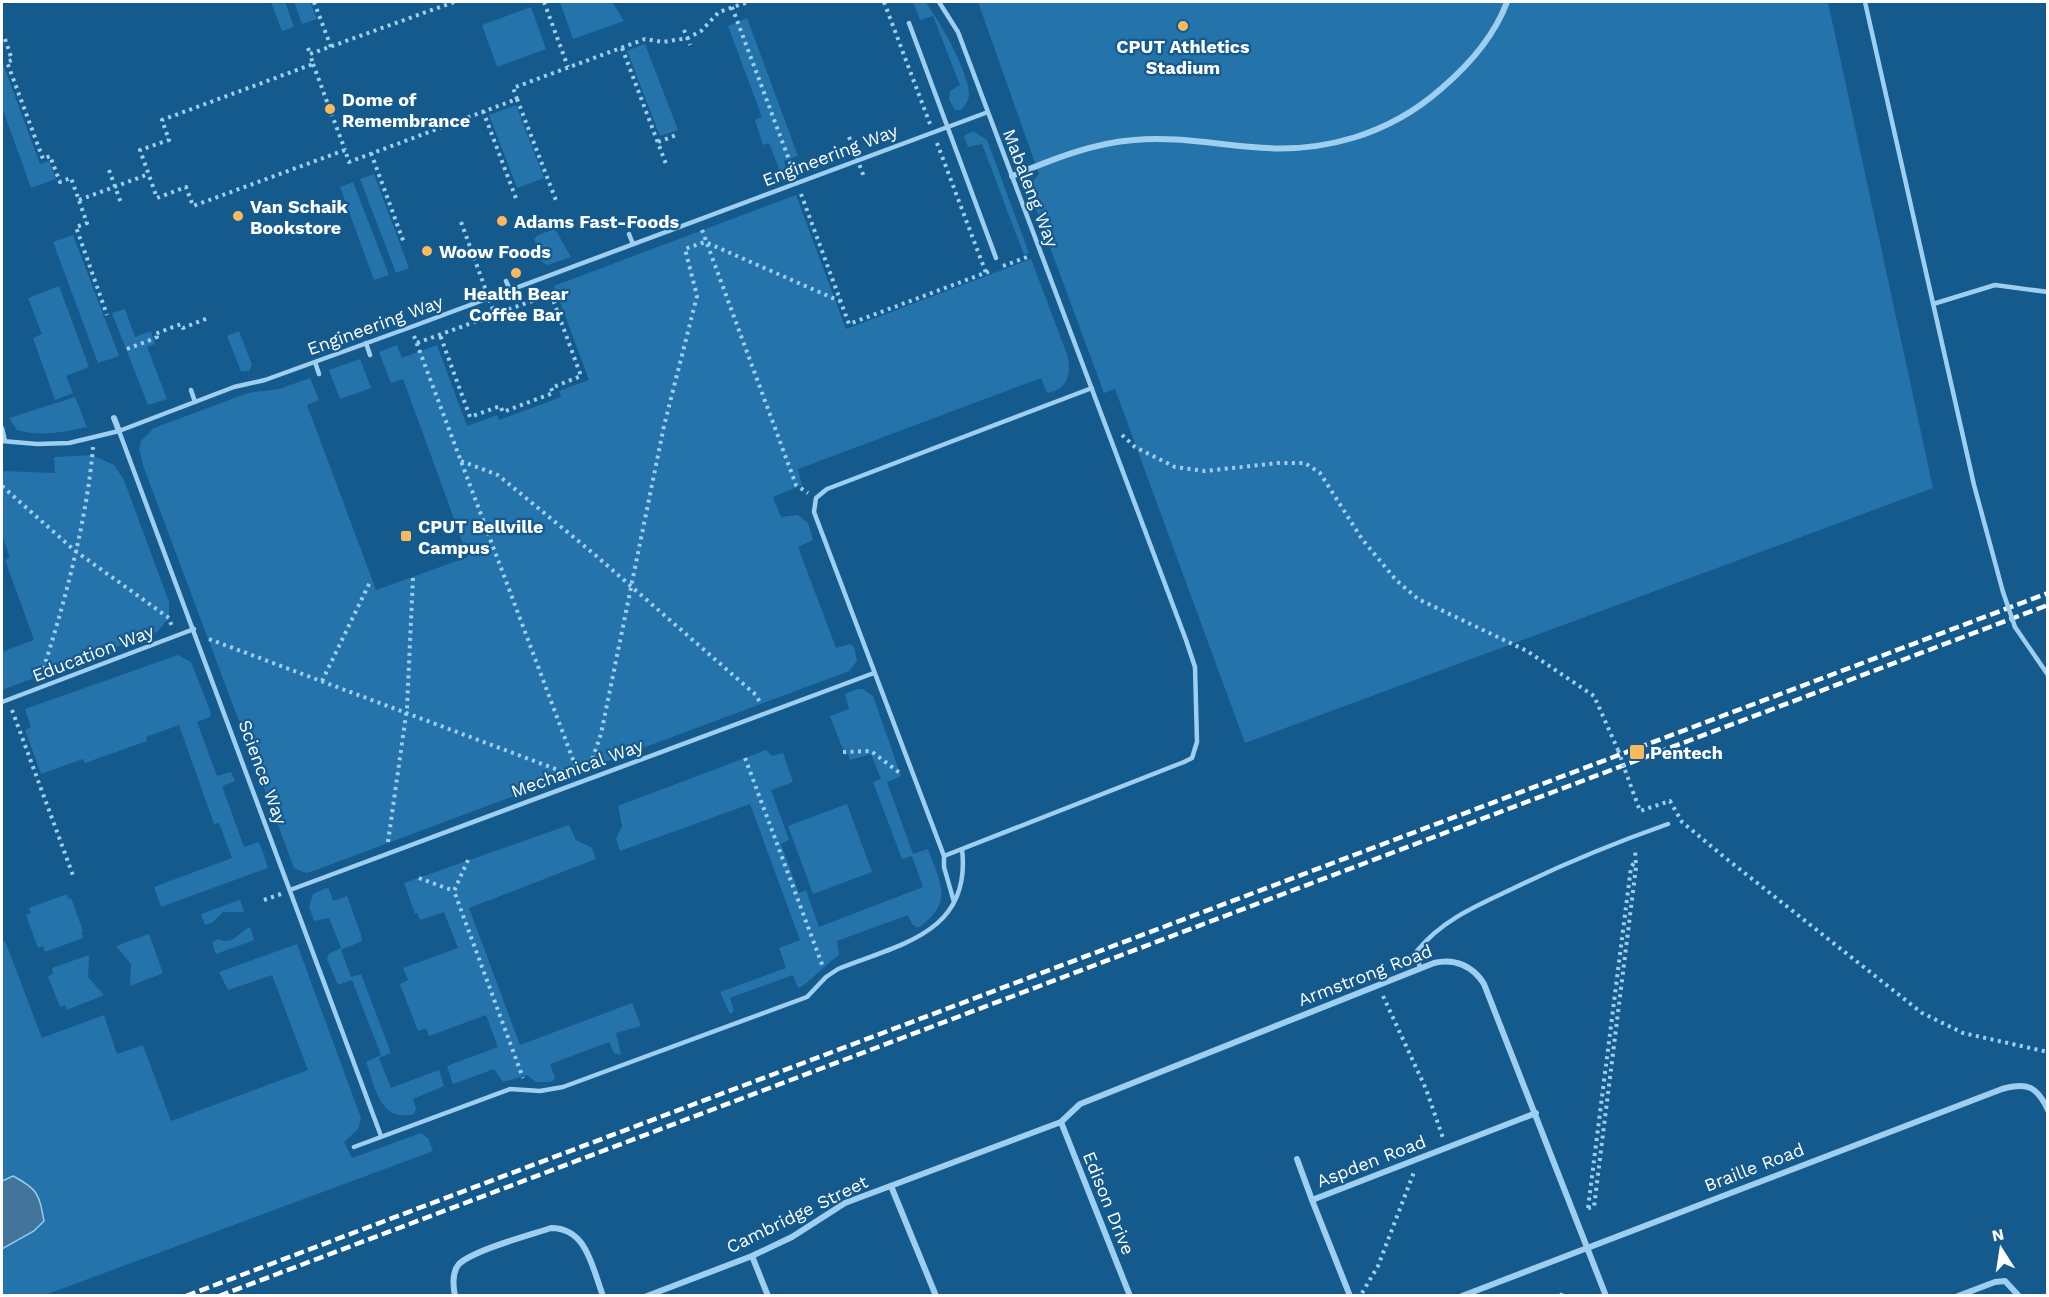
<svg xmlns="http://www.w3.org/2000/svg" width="2049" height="1297" viewBox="0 0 2049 1297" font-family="'Work Sans',sans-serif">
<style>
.green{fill:#2473aa}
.water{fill:#427599;stroke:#90ccf3;stroke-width:1.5}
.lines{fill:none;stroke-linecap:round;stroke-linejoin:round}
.path{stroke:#9ecff0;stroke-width:4;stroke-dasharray:3 4.5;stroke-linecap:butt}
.lane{stroke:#9ecff0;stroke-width:4.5}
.street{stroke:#9ecff0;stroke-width:6}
.rail{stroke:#fff;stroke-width:4.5;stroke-dasharray:10 4.5;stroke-linecap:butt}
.path-bridge{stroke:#9ecff0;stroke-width:4;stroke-dasharray:3 4.5;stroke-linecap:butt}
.lane-bridge{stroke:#9ecff0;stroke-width:4.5}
.poi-dot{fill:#ffb95d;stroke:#155a8d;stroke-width:2}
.labels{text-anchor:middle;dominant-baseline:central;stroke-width:4.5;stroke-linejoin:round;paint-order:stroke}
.poi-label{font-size:18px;font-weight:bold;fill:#fff;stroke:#155a8d;text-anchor:start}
.street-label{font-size:18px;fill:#fff;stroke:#155a8d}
</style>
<rect width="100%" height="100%" fill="#155a8d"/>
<!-- green -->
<path class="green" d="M 271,2 L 285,2 L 294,27 L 282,31 Z
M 294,2 L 310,2 L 317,19 L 302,24 Z
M 560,2 L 612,2 L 624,21 L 573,39 Z
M 913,2 L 926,3 C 940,21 968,71 969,94 C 969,100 965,106 961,110 L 955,110 L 949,99 L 950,91 L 960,85 L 933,16 L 920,20 Z
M 978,2 L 1828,2 L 1933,488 L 1245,743 L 1115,389 L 1104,393 L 1031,196 L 1032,182 L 1039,174 Z
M 531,7 L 546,49 L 497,67 L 482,25 Z
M 747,18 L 798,156 L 784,161 L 787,171 L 781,174 L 769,143 L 763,145 L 755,120 L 762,117 L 728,26 Z
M 645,44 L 678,130 L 660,136 L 627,51 Z
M 2,61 L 40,164 L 49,161 L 56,179 L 31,188 L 2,107 Z
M 516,105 L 544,178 L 517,188 L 489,115 Z
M 973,131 L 987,140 L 1029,253 L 1024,255 L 982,144 L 968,147 L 964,136 Z
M 374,174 L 409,268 L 396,273 L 360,179 Z
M 353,182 L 389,275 L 374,280 L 340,187 Z
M 796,195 L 846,329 L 1031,259 L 1068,357 C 1071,375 1067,390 1047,393 L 1041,378 L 798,469 L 802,485 L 773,497 L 781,517 L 798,515 L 808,523 L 813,540 L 798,547 L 836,648 L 850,644 L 854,647 L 857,661 L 849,671 L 313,871 L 306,873 L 294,868 L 144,468 L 139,449 L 141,441 L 154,428 L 248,393 L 279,389 L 310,378 L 319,400 L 307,405 L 376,590 L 468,557 L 403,379 L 391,383 L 379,352 L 397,345 L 402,358 L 437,345 L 467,426 L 497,415 L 499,420 L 561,397 L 559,391 L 589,380 L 554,286 Z
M 555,229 L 571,257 L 547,265 L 542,262 L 534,239 L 538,235 Z
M 73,235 L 119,356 L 98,363 L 53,242 Z
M 59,286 L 89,367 L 66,376 L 73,393 L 55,400 L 33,338 L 42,334 L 28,298 Z
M 125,309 L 135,337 L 151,331 L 155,344 L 147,347 L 167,399 L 148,405 L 112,313 Z
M 239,331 L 252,365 L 249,371 L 241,371 L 227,336 Z
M 360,359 L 371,388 L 340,399 L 329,370 Z
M 75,397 L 87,427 C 64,432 40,437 17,430 L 9,418 Z
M 92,455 L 114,465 L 124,480 L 169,602 L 169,618 L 157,632 L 2,690 L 2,652 L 34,640 L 5,560 L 10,558 L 2,535 L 2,471 L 55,473 L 54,457 Z
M 178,655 L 191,662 L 211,713 L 210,717 L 197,722 L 217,776 L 231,772 L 235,781 L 222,786 L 244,847 L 259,842 L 268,868 L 161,907 L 154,887 L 232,858 L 219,823 L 214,824 L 179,725 L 146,737 L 147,741 L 85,763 L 83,759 L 41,774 L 25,730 L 31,727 L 25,709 Z
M 857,689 L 863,689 L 873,696 L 901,776 L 887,782 L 913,854 L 928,849 C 941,884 954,903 918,928 L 912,924 L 908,915 L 837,941 L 839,955 C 827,963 806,986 798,988 L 793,975 L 730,998 L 734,1011 L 730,1014 L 720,992 L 786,968 L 779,948 L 800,940 L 750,804 L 620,851 L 616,839 L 622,826 L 618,806 L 766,750 L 772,756 L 783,753 L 793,782 L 771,790 L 789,840 L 781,844 L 799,893 L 806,890 L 819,927 L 923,887 L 912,856 L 902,859 L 873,782 L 881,779 L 871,754 L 850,760 L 848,754 L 845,755 L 830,716 L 849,709 L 845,694 Z
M 847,804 L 872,872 L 813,894 L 788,826 Z
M 569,825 L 576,840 L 592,848 L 596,859 L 469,908 L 520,1045 L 632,1003 L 641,1026 L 616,1033 L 621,1055 L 614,1053 L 609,1042 L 550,1064 L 555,1078 L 551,1082 L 536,1082 L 527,1075 L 503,1082 L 494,1069 L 453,1084 L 447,1066 L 498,1047 L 486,1015 L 429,1036 L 426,1028 L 418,1031 L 400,984 L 408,980 L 403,968 L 458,948 L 444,912 L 420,920 L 417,913 L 415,914 L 404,883 Z
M 326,888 L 329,889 L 333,901 L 347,896 L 361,935 L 362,941 L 341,950 L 351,977 L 361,974 L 391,1053 L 379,1058 L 391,1088 L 439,1070 L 444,1086 L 413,1099 L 416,1109 L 414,1114 C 380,1123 375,1087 366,1062 L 381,1055 L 352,980 L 338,985 L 327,959 L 329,954 L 341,948 L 329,918 L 314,921 L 309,907 L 313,894 Z
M 67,894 L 68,899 L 71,898 L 83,931 L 81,932 L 83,938 L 45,952 L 43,946 L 38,948 L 26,915 L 31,913 L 29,908 Z
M 240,900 L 244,912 L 223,912 L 212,923 L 205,925 L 201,914 Z
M 250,927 L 254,940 L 216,954 L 212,942 L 218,939 C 234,946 238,932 250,927 Z
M 149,934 L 163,973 L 130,986 L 131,964 L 116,946 Z
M 5,941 L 42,1038 L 104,1015 L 117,1054 L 143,1045 L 171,1121 L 308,1070 L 272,975 L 228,990 L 219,972 L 297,944 L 361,1118 L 358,1129 L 344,1142 L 352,1158 L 421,1133 L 428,1138 L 433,1151 L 45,1295 L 2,1296 L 2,943 Z
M 89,955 L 88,977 L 104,995 L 67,1010 L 65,1005 L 60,1007 L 48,976 L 53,974 L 52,968 Z"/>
<!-- water -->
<path class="water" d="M 13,1176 C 38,1189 39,1194 44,1221 L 34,1231 L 2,1249 L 2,1181 Z"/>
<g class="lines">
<!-- path -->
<path class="path" d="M 314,2 L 331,47
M 454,2 L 310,54 L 313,64 L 162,120 L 169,140 L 140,150 L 157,198 L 186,187 L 193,206 L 345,150 L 349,162 L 517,99 L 513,88 L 645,39 L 663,42 L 688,38 L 701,31 L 719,12 L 748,2
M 544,2 L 568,67
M 884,2 L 930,124
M 732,7 L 794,173
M 684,30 L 690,45
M 5,39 L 12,60 L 7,62 L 43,159 L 50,156 L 60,182 L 71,178 L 87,223 L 76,227 L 107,315
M 308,48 L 310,54
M 622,48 L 666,164
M 313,64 L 345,150
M 517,99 L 557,203
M 483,111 L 517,201
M 658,142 L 679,134
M 937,143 L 986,273
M 371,153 L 404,243
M 109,170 L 121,203
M 801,194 L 849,324 L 993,270
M 79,200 L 149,174
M 702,230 L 796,485 L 808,493
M 1003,266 L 1030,256
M 414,336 L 578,773
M 417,343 L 551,294 L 581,376 L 551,388 L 553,393 L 503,412 L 500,406 L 470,417 L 440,335
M 127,349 L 153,339 L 157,337 L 155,334 L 181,324 L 183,328 L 208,318
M 1122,435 L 1135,447 L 1175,467 L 1205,471 L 1278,463 L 1305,463 L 1320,473 L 1362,539 L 1396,580 L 1418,599 L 1527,651 L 1594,696 L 1618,750
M 461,461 L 498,475 L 594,554 L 756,695 L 761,704
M 2,486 L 74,550 L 169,618 L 172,627
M 209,639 L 569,774
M 41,676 C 64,606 87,520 93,447
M 322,681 L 371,580
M 12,710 L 74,878
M 843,752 L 871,751 L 901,774
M 745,758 L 823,967
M 590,766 L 601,734 L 664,426 L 697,296 L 685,249 L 705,242 L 842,302
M 1625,770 L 1640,811 L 1670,801 L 1682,822 L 1723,856 L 1922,1013 L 1963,1033 L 2048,1052
M 388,842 L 407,708 L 413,577
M 468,860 L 454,891 L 523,1078
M 419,878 L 454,891
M 264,900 L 281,894
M 1383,996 L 1426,1089 L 1443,1138
M 1588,1208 L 1594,1207 L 1636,867 L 1635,848
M 1588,1208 L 1631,867 L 1634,863
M 1362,1293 L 1378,1266 L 1414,1172
M 1561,1296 L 1563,1290"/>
<!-- lane -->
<path class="lane" d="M 939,2 L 958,32 L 1186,640 L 1195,667 L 1197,742 L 1192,758 L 1184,762 L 944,856
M 1865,2 L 1974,485 L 2003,592
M 909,23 L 996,258
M 629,234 L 633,244
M 506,281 L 510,290
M 1933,304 L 1995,285 L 2048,292
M 366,343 L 370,355
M 315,362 L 319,374
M 191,390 L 195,402
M 2,428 L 5,441
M 119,431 L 381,1136
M 2,441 L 37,444 L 69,443 L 119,431 L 234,387 L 265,380 L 411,327 L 988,112
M 2015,627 L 2048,675
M 2,702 L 194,629
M 290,890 L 874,673
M 954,902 L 944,867 L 944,856 L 814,512 L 816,498 L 827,489 L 1092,388
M 1420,969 L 1417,951 C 1442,920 1476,906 1512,889 C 1563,864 1614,843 1668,824
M 354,1147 L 510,1089 L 540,1091 L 563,1087 L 807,997 L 826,977 L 838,969 C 900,944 972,933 962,849"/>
<!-- street -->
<path class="street" d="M 1012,176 C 1051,160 1092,143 1134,140 C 1174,136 1213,144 1252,147 C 1322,154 1389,135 1442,88 C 1470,64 1494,37 1507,2
M 114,418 L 119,431
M 1061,1122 L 1130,1296
M 1297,1159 L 1312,1200
M 891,1186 L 936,1296
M 752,1256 L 768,1296
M 455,1296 C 453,1286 452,1272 459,1264 C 474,1250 530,1235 551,1228 C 587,1228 592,1267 603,1296
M 647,1296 L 752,1256 L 792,1237 L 845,1203 L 1061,1122 L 1080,1104 L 1434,963 C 1455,958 1473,966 1484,984 L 1606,1296
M 1350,1296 L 1312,1200 L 1536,1113
M 1462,1296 L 2002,1089 C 2027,1082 2037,1086 2048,1110
M 1958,1296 L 1995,1282 L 2005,1281 L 2019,1296"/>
<!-- rail -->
<path class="rail" d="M 186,1296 L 2048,593
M 219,1296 L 2048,605"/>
<!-- path-bridge -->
<path class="path-bridge" d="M 849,137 L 864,177
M 461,222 L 496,318
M 1618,750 L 1625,770"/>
<!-- lane-bridge -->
<path class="lane-bridge" d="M 2003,592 L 2015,627"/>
</g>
<!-- markers -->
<g class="poi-dot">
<circle cx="1183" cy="26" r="6"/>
<circle cx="330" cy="109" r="6"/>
<circle cx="238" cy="216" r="6"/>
<circle cx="502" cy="221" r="6"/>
<circle cx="427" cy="251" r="6"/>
<circle cx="516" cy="273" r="6"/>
<rect x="400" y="530" width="12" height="12" rx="3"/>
<rect x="1629" y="744" width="16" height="16" rx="3"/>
</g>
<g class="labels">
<!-- poi labels -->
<g class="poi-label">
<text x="1183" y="46" text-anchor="middle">CPUT Athletics<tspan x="1183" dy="21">Stadium</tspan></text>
<text x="342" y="99">Dome of<tspan x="342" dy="21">Remembrance</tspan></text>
<text x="250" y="206">Van Schaik<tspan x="250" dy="21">Bookstore</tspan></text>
<text x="514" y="221">Adams Fast-Foods</text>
<text x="439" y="251">Woow Foods</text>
<text x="516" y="293" text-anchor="middle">Health Bear<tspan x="516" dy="21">Coffee Bar</tspan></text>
<text x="418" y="526">CPUT Bellville<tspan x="418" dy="21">Campus</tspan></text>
<text x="1650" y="752">Pentech</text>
</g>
<!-- street labels -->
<g class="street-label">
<text transform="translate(830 155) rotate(-21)">Engineering Way</text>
<text transform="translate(1031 188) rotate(69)">Mabaleng Way</text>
<text transform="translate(375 325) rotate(-20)">Engineering Way</text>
<text transform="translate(93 653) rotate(-21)">Education Way</text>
<text transform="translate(577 768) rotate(-20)">Mechanical Way</text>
<text transform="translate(263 772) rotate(70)">Science Way</text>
<text transform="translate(1365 975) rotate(-21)">Armstrong Road</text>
<text transform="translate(1371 1161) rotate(-21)">Aspden Road</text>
<text transform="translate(1754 1167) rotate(-21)">Braille Road</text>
<text transform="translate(1109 1203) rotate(68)">Edison Drive</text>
<text transform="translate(797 1214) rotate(-26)">Cambridge Street</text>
</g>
</g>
<!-- border -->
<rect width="2049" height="1297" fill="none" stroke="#ffffff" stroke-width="6"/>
<!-- north arrow -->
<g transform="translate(2001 1249) rotate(348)" stroke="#155a8d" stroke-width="4.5" paint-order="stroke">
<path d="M0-4.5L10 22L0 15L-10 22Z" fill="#ffffff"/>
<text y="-9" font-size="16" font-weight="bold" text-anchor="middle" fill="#ffffff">N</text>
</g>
</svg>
